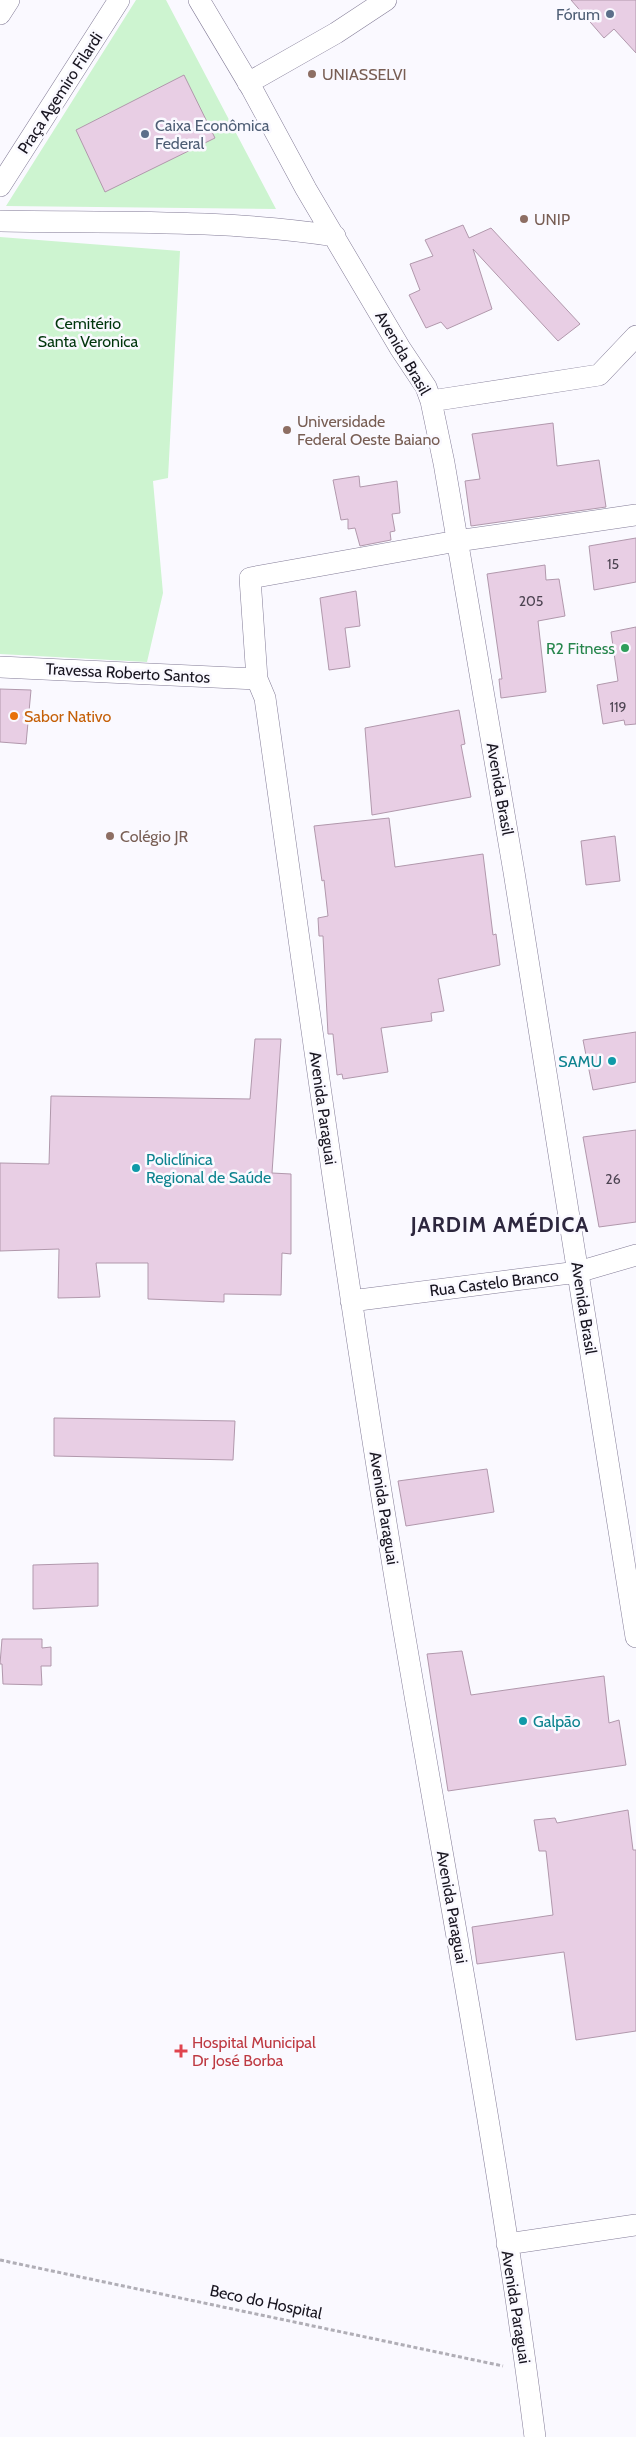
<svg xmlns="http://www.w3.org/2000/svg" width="636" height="2437" viewBox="0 0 636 2437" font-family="Cabin,sans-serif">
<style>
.green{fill:#cdf4d0}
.building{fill:#e8cee4;stroke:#b198ac}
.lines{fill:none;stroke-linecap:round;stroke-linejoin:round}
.street-casing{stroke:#837c97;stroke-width:22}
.path{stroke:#b0aeb6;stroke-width:3;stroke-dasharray:4 2.5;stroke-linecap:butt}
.street{stroke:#fff;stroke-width:21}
.service-dot{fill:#5c6f8a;stroke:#faf9ff;stroke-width:2}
.education-dot{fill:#8d6e63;stroke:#faf9ff;stroke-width:2}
.leisure-dot{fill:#2e9e5b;stroke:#faf9ff;stroke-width:2}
.food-dot{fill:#e8710a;stroke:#faf9ff;stroke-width:2}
.culture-dot{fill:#0f9aa8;stroke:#faf9ff;stroke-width:2}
.health-dot{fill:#e0444e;stroke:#faf9ff;stroke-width:2}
.labels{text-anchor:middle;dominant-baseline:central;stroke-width:5;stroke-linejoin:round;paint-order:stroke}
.number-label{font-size:14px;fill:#4c4351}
.service-label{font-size:16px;fill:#4e5e75;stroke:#faf9ff;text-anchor:end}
.education-label{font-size:16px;fill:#785e54;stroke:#faf9ff;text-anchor:start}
.street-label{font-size:16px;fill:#181520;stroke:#faf9ff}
.park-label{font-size:16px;fill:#00360c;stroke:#faf9ff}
.leisure-label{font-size:16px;fill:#27864d;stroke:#faf9ff;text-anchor:end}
.food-label{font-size:16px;fill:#c56008;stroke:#faf9ff;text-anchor:start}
.culture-label{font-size:16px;fill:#0d838f;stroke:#faf9ff;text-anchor:start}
.health-label{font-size:16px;fill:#be3a42;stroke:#faf9ff;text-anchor:start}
.district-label{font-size:21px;font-weight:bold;letter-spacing:1px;fill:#2d273e;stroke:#faf9ff}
</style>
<rect width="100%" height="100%" fill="#faf9ff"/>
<!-- green -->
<path class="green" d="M 136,0 L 166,0 L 276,209 L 6,206 Z
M 0,237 L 180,251 L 168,478 L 153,481 L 163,593 L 147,662 L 0,654 Z"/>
<!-- building -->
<path class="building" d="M 571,0 L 636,0 L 636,53 L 614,29 L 604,38 Z
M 184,75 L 215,138 L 105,192 L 76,130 Z
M 463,225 L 469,238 L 491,228 L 580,324 L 558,341 L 473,249 L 492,309 L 447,329 L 441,322 L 426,328 L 409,295 L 420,290 L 410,264 L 433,256 L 425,240 Z
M 553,423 L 557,466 L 599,460 L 606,507 L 471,526 L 465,481 L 480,479 L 472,434 Z
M 359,476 L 360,487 L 397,481 L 400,513 L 392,514 L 395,531 L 390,532 L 391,540 L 360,546 L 355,528 L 348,529 L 348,519 L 341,520 L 333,480 Z
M 636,538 L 636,582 L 594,590 L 589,546 Z
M 545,565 L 546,580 L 559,579 L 565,616 L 538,621 L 546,692 L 501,698 L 499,679 L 502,679 L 487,574 Z
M 356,591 L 360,626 L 345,628 L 350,667 L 329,670 L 320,598 Z
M 636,627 L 636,724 L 625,725 L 624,720 L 603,724 L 597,685 L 618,681 L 611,632 Z
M 0,689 L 31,690 L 26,744 L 0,742 Z
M 459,710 L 465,744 L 461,745 L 471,797 L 372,815 L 365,728 Z
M 389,818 L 395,867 L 483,854 L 493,935 L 496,934 L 500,965 L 438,979 L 444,1011 L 431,1013 L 432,1021 L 381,1028 L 388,1072 L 343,1079 L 342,1074 L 337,1075 L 333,1034 L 328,1034 L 323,936 L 319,936 L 318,918 L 328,916 L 324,880 L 322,881 L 314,826 Z
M 615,836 L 620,881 L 586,885 L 581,841 Z
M 636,1032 L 636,1082 L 593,1090 L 583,1040 Z
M 255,1039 L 281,1039 L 272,1173 L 291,1174 L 291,1254 L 282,1253 L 281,1295 L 224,1294 L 224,1302 L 148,1299 L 148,1263 L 96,1263 L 100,1297 L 58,1298 L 59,1249 L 0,1251 L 0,1163 L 49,1164 L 51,1096 L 250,1099 Z
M 636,1130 L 636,1222 L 599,1227 L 583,1137 Z
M 54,1418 L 235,1421 L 233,1460 L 54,1456 Z
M 487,1469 L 494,1512 L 406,1526 L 398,1481 Z
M 98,1563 L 98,1606 L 33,1609 L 33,1565 Z
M 2,1639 L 42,1639 L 42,1648 L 51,1647 L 51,1666 L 41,1666 L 42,1685 L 3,1684 L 2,1664 L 0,1664 Z
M 462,1651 L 471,1695 L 604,1676 L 609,1723 L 619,1720 L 626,1765 L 448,1791 L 427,1654 Z
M 628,1810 L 633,1850 L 636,1850 L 636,2031 L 576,2040 L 564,1952 L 477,1964 L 472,1927 L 553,1915 L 546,1851 L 539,1851 L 534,1820 L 555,1818 L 557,1823 Z"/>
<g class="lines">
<!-- street casing -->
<g class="street-casing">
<path id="street" d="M 199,0 L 252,89 L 306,189 L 400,348 L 426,387 L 431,401 L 444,463 L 514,872 L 636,1637
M 0,14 L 9,0
M 248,83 L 336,33 L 386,0
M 0,186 L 119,0
M 0,221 C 111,223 224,219 335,236
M 431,401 L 599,375 L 636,336
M 0,667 L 257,679
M 351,1301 L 578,1272 L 636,1255
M 507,2244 L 636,2225
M 535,2437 C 499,2153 444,1872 397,1590 C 348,1294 307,996 265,698 L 257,679 L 250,578 L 457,541 L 636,515"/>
</g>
<!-- path -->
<path class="path" d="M 0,2260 L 503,2366"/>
<!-- street -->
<use href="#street" class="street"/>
</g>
<!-- markers -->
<g class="service-dot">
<circle cx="610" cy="14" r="5"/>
<circle cx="145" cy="134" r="5"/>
</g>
<g class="education-dot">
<circle cx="312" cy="74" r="5"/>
<circle cx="524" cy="219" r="5"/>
<circle cx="287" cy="430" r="5"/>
<circle cx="110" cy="836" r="5"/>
</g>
<circle class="leisure-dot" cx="625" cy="648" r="5"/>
<circle class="food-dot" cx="14" cy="716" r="5"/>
<g class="culture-dot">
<circle cx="612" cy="1061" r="5"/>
<circle cx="136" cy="1168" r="5"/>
<circle cx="523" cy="1721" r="5"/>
</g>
<path class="health-dot" d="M178.5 2043.5h5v5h5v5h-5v5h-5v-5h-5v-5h5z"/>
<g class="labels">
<!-- number labels -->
<g class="number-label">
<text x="613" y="564">15</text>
<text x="531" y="601">205</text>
<text x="618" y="707">119</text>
<text x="613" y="1179">26</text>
</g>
<!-- service labels -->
<g class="service-label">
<text x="600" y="14">Fórum</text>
<text x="155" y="125" text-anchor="start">Caixa Econômica<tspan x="155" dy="18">Federal</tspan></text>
</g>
<!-- education labels -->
<g class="education-label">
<text x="322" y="74">UNIASSELVI</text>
<text x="534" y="219">UNIP</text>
<text x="297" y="421">Universidade<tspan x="297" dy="18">Federal Oeste Baiano</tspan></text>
<text x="120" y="836">Colégio JR</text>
</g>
<!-- street labels -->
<g class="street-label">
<text transform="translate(60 93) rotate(-57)">Praça Agemiro Filardi</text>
<text transform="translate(403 353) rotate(60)">Avenida Brasil</text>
<text transform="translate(128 673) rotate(3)">Travessa Roberto Santos</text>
<text transform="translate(500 789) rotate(80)">Avenida Brasil</text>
<text transform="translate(323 1108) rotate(82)">Avenida Paraguai</text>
<text transform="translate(494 1283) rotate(-7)">Rua Castelo Branco</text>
<text transform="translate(584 1308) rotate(81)">Avenida Brasil</text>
<text transform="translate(384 1508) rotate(81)">Avenida Paraguai</text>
<text transform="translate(452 1907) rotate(80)">Avenida Paraguai</text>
<text transform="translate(266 2302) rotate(12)">Beco do Hospital</text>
<text transform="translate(516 2307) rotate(81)">Avenida Paraguai</text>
</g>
<!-- park labels -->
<g class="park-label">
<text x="88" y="323">Cemitério<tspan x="88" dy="18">Santa Veronica</tspan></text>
</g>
<!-- leisure labels -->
<g class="leisure-label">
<text x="615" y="648">R2 Fitness</text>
</g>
<!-- food labels -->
<g class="food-label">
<text x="24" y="716">Sabor Nativo</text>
</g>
<!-- culture labels -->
<g class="culture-label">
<text x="602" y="1061" text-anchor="end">SAMU</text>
<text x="146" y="1159">Policlínica<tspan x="146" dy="18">Regional de Saúde</tspan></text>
<text x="533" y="1721">Galpão</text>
</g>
<!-- health labels -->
<g class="health-label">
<text x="192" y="2042">Hospital Municipal<tspan x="192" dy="18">Dr José Borba</tspan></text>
</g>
<!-- district labels -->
<g class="district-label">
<text x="500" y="1224">JARDIM AMÉDICA</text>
</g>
</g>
</svg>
